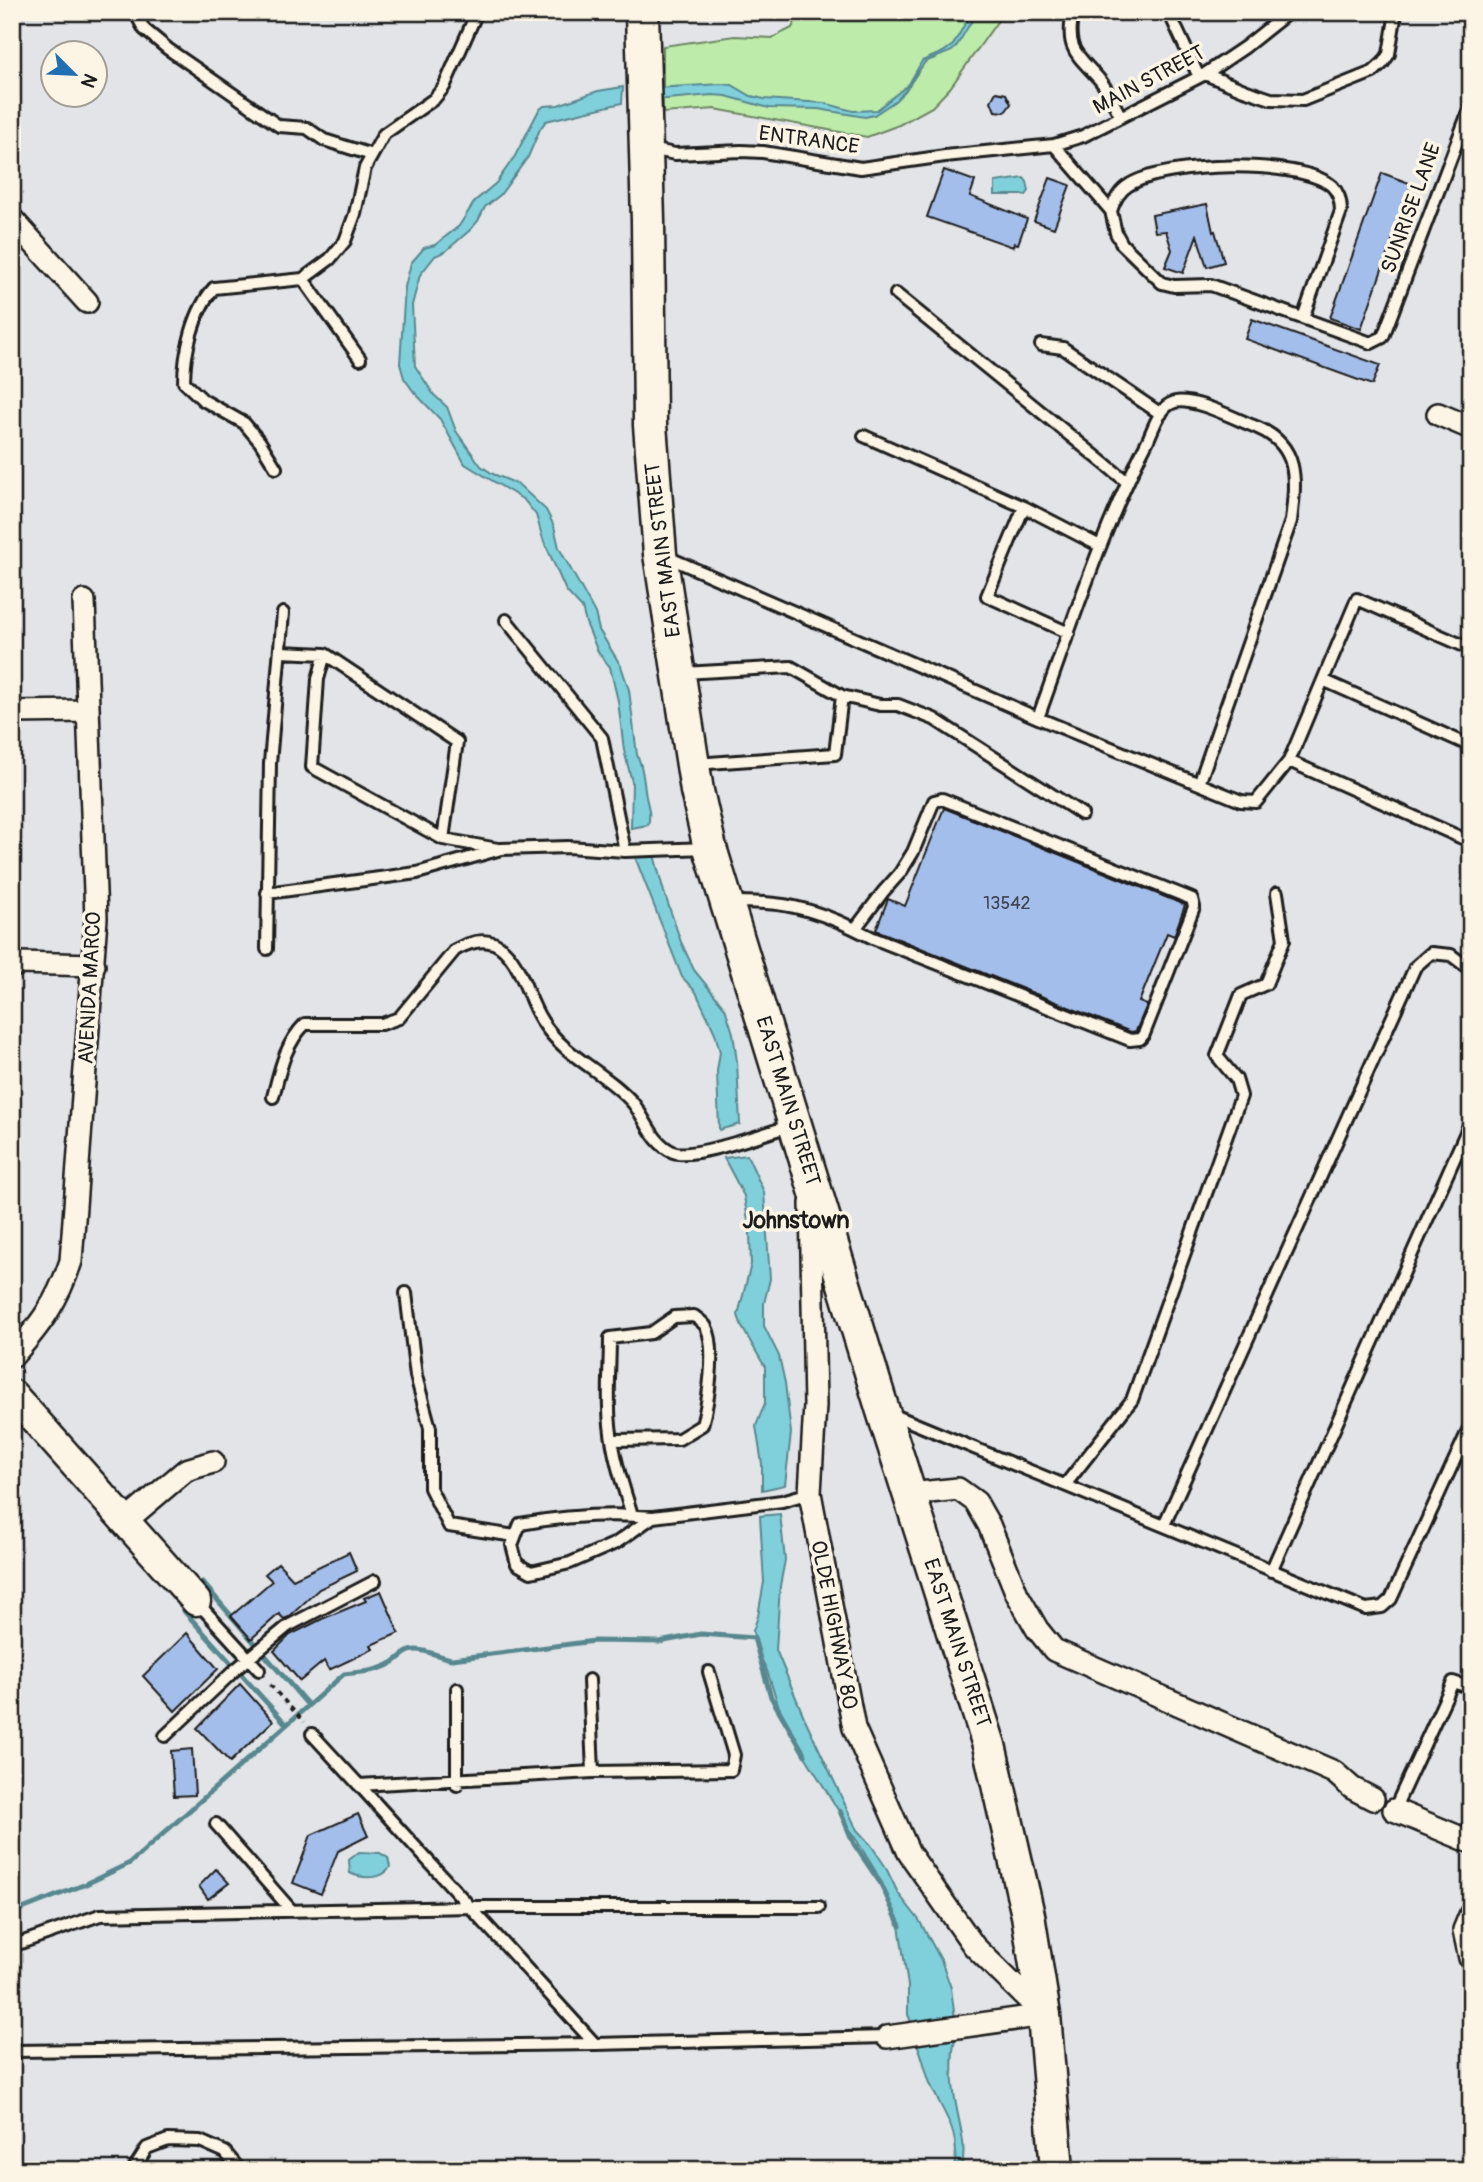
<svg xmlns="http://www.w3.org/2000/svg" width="1483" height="2182" viewBox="0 0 1483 2182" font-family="Pangolin,sans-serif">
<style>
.green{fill:#bdeba9;stroke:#6c8462;stroke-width:2}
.water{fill:#80d0db;stroke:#58888f;stroke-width:2}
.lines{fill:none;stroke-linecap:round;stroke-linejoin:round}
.stream{stroke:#58888f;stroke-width:5}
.building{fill:#a4beeb;stroke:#1c1c1c;stroke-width:2}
.lane-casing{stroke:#1c1c1c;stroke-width:16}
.street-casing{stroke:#1c1c1c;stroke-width:26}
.secondary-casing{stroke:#1c1c1c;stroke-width:33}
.primary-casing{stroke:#1c1c1c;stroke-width:37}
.path{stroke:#1c1c1c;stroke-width:3.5;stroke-dasharray:5 5;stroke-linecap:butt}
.lane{stroke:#fcf5e5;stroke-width:10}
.street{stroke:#fcf5e5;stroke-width:21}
.secondary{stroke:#fcf5e5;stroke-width:28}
.primary{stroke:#fcf5e5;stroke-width:32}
.labels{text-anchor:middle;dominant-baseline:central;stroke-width:7;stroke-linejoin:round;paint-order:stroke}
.number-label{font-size:18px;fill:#3e4450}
.street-label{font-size:21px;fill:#1c1c1c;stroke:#fcf5e5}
.neighbourhood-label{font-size:23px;font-weight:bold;fill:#1c1c1c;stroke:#fcf5e5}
</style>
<rect width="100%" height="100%" fill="#e2e4e7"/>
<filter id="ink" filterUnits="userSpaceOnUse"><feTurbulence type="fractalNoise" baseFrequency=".0143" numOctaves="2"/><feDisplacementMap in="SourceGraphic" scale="14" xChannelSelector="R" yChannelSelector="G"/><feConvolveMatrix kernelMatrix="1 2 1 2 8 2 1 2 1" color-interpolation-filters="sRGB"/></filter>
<g filter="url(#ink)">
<!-- green -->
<path class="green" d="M 800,12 L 1004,12 L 950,88 L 932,107 L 899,125 L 867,137 L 715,109 L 663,113 L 663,46 L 735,36 L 772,38 L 792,28 Z"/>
<!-- water -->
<path class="water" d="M 972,12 L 977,12 L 956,47 L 952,51 L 925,62 L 905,91 L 895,101 L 874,115 L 865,117 L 818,109 L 769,108 L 726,96 L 712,95 L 656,100 L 656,88 L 721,84 L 732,85 L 751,96 L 764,99 L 824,103 L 853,111 L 877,110 L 909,84 L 922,61 L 943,52 L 953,45 Z
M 623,87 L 622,103 L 546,121 L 540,129 L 528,157 L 500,195 L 485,207 L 478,221 L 470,230 L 446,251 L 435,256 L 420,275 L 412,305 L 415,366 L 434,395 L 447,407 L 456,431 L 481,466 L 493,474 L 518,484 L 546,510 L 554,526 L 559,548 L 595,613 L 599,630 L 621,666 L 629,690 L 637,755 C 643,767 643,777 645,790 C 646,803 652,811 648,825 L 631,828 L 632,782 L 624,750 L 618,701 L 610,667 L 598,652 L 586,623 L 582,608 L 566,591 L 543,539 L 536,515 L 524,500 L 465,464 L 440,419 L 414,392 L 404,378 L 400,364 L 405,287 L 411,263 L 424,248 L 435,245 L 459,226 L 475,201 L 496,183 L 515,156 L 539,110 L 544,106 L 558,105 L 598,91 Z
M 1024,178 L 1027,182 L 1029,191 L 1026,195 L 995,195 L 995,182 Z
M 654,855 L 664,892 L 681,942 L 694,970 L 725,1008 L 733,1033 L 737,1062 L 740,1124 L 719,1130 L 717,1071 L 720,1052 L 715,1033 L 696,992 L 682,977 L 635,857 Z
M 747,1155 L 764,1192 L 770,1279 L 764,1303 L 764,1326 L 779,1356 L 785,1383 L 791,1433 L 785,1485 L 762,1490 L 762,1464 L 756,1426 L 765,1403 L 765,1367 L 742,1327 L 738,1315 L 751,1264 L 750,1233 L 744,1196 L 724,1158 Z
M 780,1514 L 785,1560 L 780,1586 L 776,1650 L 804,1717 L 857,1830 L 871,1845 L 885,1866 L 898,1893 L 919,1920 L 941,1960 L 951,1988 L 955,2019 L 913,2026 L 908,2015 L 908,1986 L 899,1925 L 876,1872 L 802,1751 L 779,1707 L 766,1668 L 756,1650 L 753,1631 L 758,1616 L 764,1582 L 760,1516 Z
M 359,1852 L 380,1853 L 388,1858 L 390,1867 C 383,1880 362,1879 350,1873 L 349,1860 Z
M 955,2038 C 950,2062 952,2086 957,2110 C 961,2131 967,2148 961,2170 L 953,2170 C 963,2138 945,2115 932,2088 C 925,2073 924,2057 916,2042 Z"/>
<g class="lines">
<!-- stream -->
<path class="stream" d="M 202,1582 L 308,1705
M 184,1611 L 286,1724
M 840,1811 L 854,1844 L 881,1884 L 900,1926
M 12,1913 L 86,1884 L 130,1863 L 344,1674 C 360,1672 377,1672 392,1663 C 398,1660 403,1653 410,1651 C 422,1647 438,1657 452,1659 L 594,1641 L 659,1642 L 701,1634 L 754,1638 L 771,1697 L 805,1755"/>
</g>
<!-- building -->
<path class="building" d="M 996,92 L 1006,94 L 1011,104 L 1005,112 L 995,111 L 991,101 Z
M 944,170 L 975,181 L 970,196 L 1027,219 L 1018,244 L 1014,243 L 1013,247 L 927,217 Z
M 1382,173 L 1412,184 L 1361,329 L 1330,318 Z
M 1050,178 L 1070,185 L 1054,228 L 1034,221 Z
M 1207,204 L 1213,232 L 1215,231 L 1224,262 L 1207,267 L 1197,235 L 1183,273 L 1165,267 L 1172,250 L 1166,231 L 1155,232 L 1152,215 Z
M 1252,319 L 1380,365 L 1372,385 L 1245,339 Z
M 944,808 L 1185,905 L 1174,936 L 1167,933 L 1139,1002 L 1147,1005 L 1136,1031 L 1131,1032 L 876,930 L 888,899 L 905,906 Z
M 349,1552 L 357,1571 L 319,1589 L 289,1617 L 284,1619 L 279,1614 L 251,1639 L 231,1616 L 272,1581 L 265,1574 L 278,1563 L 293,1579 Z
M 381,1591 L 399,1633 L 371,1645 L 373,1649 L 329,1670 L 324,1661 L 300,1681 L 274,1651 L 290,1635 L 322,1619 L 366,1601 L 364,1598 Z
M 187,1633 L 218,1669 L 175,1711 L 143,1676 Z
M 240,1684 L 273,1721 L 230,1762 L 197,1728 Z
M 192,1749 L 195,1795 L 174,1796 L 171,1751 Z
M 358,1814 L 368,1836 L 338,1851 L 321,1894 L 293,1883 L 311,1835 Z
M 216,1869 L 229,1883 L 208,1899 L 199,1886 Z"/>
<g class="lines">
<!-- lane casing -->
<g class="lane-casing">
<path id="lane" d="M 135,12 L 144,29 L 168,49 L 279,126 L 307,128 L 324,140 L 372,155
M 1073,12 C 1065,50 1077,54 1099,79 C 1108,89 1114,105 1121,117
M 1181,12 L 1173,21 L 1199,77
M 1205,74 L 1244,90 L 1271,99 L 1303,100 L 1373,72 L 1383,63 L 1389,54 L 1396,12
M 1054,145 L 1111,211 L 1116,233 L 1122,244 L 1162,283 L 1174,286 L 1211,285 L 1371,343 L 1383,337 L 1471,105
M 651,147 L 655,150 L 675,154 L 741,151 L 763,152 L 861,168 L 945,156 L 1054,145 L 1083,136 L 1205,74 L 1245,47 L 1289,12
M 1111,211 C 1114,201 1119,191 1129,185 C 1164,162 1300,158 1332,186 C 1339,193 1341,201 1341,211 L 1303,318
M 303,279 L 360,359
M 896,294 L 1126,481
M 1041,345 L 1063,348 L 1161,414
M 864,436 L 1024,507 L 1100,546
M 276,468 L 260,442 L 244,423 L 203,400 L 184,382 C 184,353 194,310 214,288 L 303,279 L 330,259 L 345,241 L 355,214 L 365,168 L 384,134 L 434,99 L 444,87 L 477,12
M 1024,507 L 987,596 L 1069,633
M 665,556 L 1038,718 L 1241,801 L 1256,802 L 1289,761 L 1357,599 L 1471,649
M 506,620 L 602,738 L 625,851
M 280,652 L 325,654 L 457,742 L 443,839 L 498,849
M 325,654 L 318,679 L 312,767 L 443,839
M 683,673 L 791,667 L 842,696 L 835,754 L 695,764
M 1325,681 L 1471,746
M 842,696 L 880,705 L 898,705 L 934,719 L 1082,814
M 1038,718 C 1072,624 1102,529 1148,440 C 1153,429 1159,410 1170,404 C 1187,393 1237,420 1256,427 C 1300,445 1296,480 1291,521 L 1199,784
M 1289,761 L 1471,842
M 267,893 L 417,873 L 501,849 L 568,847 L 625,851 L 707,848
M 729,902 C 779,901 810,907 855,929 L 883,892 L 900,873 L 913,852 L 934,801 L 942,799 L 1192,899 L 1194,907 L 1144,1034 L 1140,1039 L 1130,1040 L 873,938 L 855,929
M 267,949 L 270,763 L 283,613
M 273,1097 C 280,1070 285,1044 305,1024 L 382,1024 L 399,1018 L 455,950 C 471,941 490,936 504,950 C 523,968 528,1000 542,1021 C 564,1057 606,1072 633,1103 C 646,1119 652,1143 673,1152 C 692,1160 770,1132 792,1125
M 406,1293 L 416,1376 L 430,1428 L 430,1488 L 449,1526 L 515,1536
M 889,1413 L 1366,1609 L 1382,1607 L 1391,1599 L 1471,1424
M 613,1440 L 679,1439 L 702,1425 C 708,1404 717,1346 706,1327 C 704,1323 698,1319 694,1316 L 674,1317 L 651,1333 L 610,1338 C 610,1366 607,1397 610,1425 C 613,1456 623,1486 632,1515
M 1065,1485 L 1132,1400 L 1241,1096 L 1236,1079 L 1217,1056 L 1241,995 L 1266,984 L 1284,940 L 1277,893
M 653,1517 C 607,1513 565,1516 520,1524 L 512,1545 L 517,1564 L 531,1572 L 570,1563 L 616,1543 L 653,1517 L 782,1501 L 810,1493
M 1164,1525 L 1415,967 L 1431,953 L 1451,955 L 1471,970
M 1271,1571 L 1471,1121
M 196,1601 L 259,1670
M 589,1680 L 593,1772
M 457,1689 L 457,1785
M 312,1734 L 359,1785 L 593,1772 L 731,1770 L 734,1755 L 709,1672
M 165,1736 L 236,1669 L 288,1626 L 375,1581
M 359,1785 L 595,2044 L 887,2037
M 1394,1810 L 1453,1682 L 1471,1688
M 216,1824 L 292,1911
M 12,1946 L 100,1915 L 471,1907 L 819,1907
M 12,2051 L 595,2044
M 133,2170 L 147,2148 L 168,2140 L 200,2141 L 225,2152 L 240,2170"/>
</g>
<!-- street casing -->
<g class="street-casing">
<path id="street" d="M 12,219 L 87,302
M 1438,414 L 1471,428
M 12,712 L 88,711
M 12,967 L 19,963 L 94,965
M 811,1203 L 815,1405 L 810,1493 L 854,1728 L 909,1853 L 974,1946 L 1044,2015
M 12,1357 C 41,1324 57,1303 71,1261 L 96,918 L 84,601
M 910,1494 L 958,1489 L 976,1502 L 989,1525 L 1017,1594 L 1037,1629 L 1054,1650 L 1334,1772 L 1352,1788 L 1373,1799
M 127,1520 L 186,1470 L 213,1462
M 1394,1810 L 1471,1842
M 1470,1958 L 1464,1930 L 1471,1913
M 887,2037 L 1044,2015"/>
</g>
<!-- secondary casing -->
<g class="secondary-casing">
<path id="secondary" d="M 12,1394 L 196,1601"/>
</g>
<!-- primary casing -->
<g class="primary-casing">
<path id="primary" d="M 642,12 L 648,221 L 650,425 L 660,554 L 697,791 L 710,848 L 883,1411 L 989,1745 L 1028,1915 L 1044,2015 L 1057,2170"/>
</g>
<!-- path -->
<path class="path" d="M 270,1685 L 304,1722"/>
<!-- lane -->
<use href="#lane" class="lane"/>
<!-- street -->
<use href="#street" class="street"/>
<!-- secondary -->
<use href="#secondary" class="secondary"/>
<!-- primary -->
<use href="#primary" class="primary"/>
</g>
</g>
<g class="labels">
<!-- number labels -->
<g class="number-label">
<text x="1007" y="903">13542</text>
</g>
<!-- street labels -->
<g class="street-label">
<text transform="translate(1149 80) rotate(-28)">MAIN STREET</text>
<text transform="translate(809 140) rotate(8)">ENTRANCE</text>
<text transform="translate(1411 208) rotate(-70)">SUNRISE LANE</text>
<text transform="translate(663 550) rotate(-97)">EAST MAIN STREET</text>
<text transform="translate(90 988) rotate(-87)">AVENIDA MARCO</text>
<text transform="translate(788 1101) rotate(73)">EAST MAIN STREET</text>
<text transform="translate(834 1625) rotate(79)">OLDE HIGHWAY 80</text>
<text transform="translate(957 1643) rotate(72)">EAST MAIN STREET</text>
</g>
<!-- neighbourhood labels -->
<g class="neighbourhood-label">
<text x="796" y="1220">Johnstown</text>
</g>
</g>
<!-- margin -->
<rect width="1483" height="2182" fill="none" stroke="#fcf5e5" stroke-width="42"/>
<rect x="21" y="21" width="1441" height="2140" fill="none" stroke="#1c1c1c" stroke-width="2.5" filter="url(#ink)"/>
<!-- north arrow -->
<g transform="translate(74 74) rotate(114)"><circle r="33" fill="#fcf5e5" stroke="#a29e95" stroke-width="2"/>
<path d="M0-5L12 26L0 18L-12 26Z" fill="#1f6fb2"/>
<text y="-10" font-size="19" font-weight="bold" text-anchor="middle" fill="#1c1c1c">N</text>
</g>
</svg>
